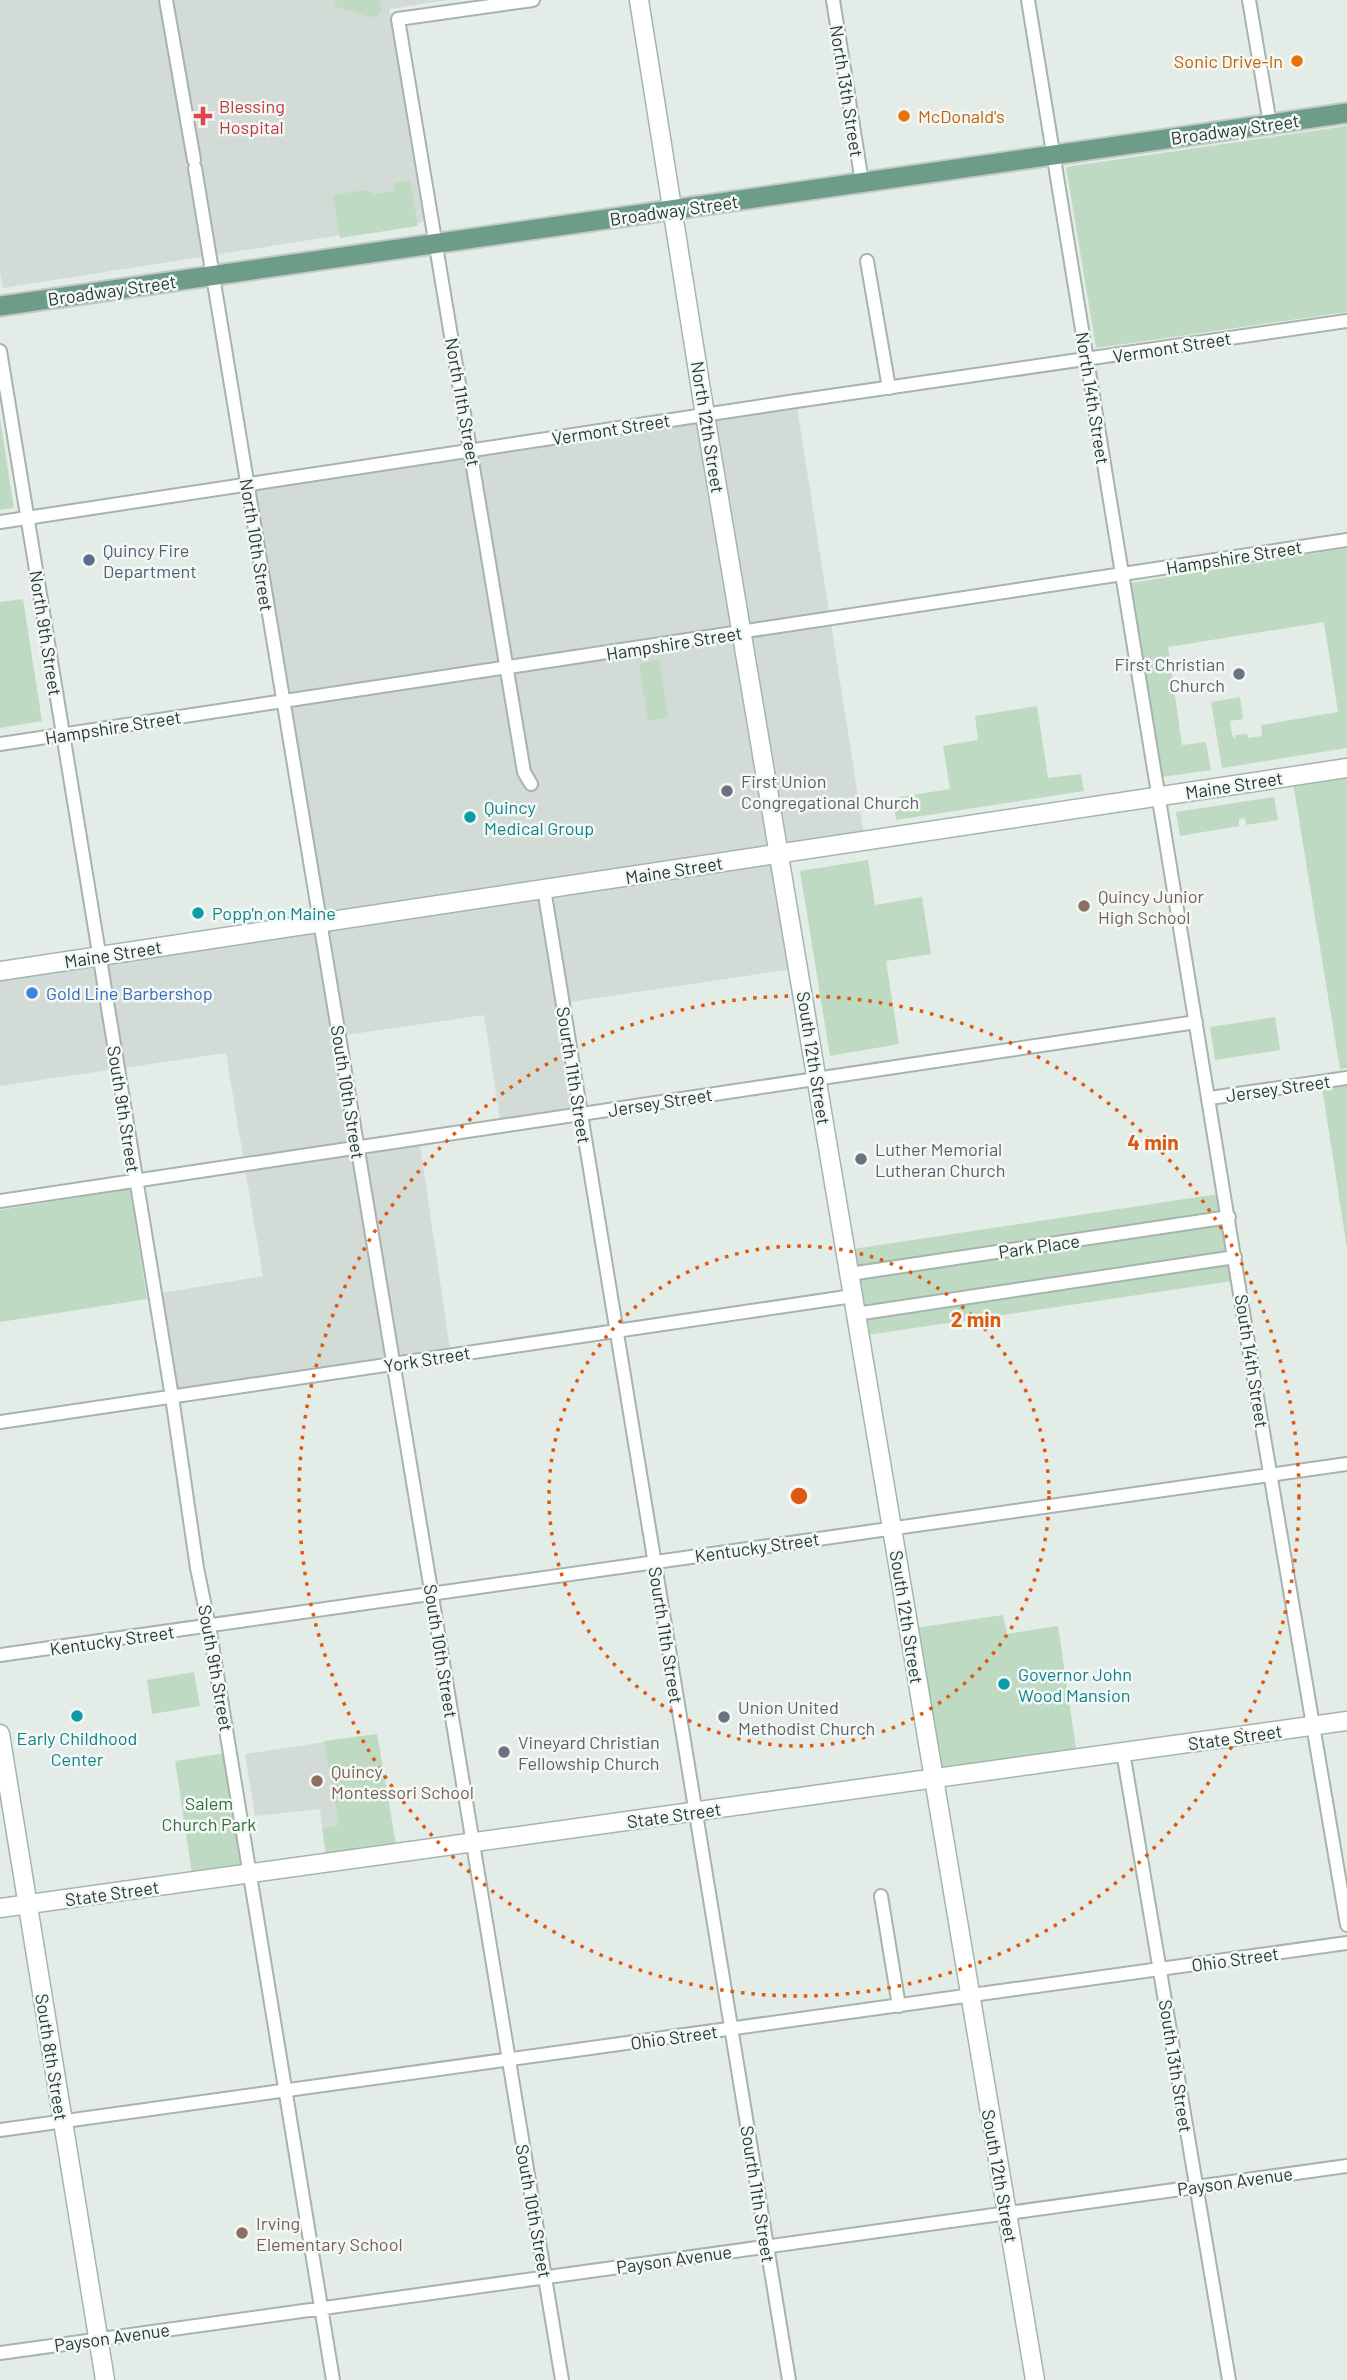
<svg xmlns="http://www.w3.org/2000/svg" width="1347" height="2380" viewBox="0 0 1347 2380" font-family="Barlow,sans-serif">
<style>
.built{fill:#d2dbd6}
.green{fill:#bfdac2}
.lines{fill:none;stroke-linecap:round;stroke-linejoin:round}
.street-casing{stroke:#a7b3ad;stroke-width:16}
.secondary-casing{stroke:#a3b6ad;stroke-width:21}
.primary-casing{stroke:#c2c8c6;stroke-width:23}
.street{stroke:#fff;stroke-width:12}
.secondary{stroke:#fff;stroke-width:18}
.primary{stroke:#6d9c89;stroke-width:19}
.ring{fill:none;stroke:#de580e;stroke-width:3.5;stroke-dasharray:3.5 7}
.food-dot{fill:#e8710a;stroke:#f4f8f5;stroke-width:2.5}
.health-dot{fill:#e0444e;stroke:#f4f8f5;stroke-width:2.5}
.service-dot{fill:#5c6f8a;stroke:#f4f8f5;stroke-width:2.5}
.worship-dot{fill:#6b7280;stroke:#f4f8f5;stroke-width:2.5}
.culture-dot{fill:#0f9aa8;stroke:#f4f8f5;stroke-width:2.5}
.education-dot{fill:#8d6e63;stroke:#f4f8f5;stroke-width:2.5}
.shop-dot{fill:#3f7fe0;stroke:#f4f8f5;stroke-width:2.5}
.labels{text-anchor:middle;dominant-baseline:central;stroke-width:5;stroke-linejoin:round;paint-order:stroke}
.food-label{font-size:18px;fill:#c56008;stroke:#f4f8f5;text-anchor:end}
.street-label{font-size:18px;fill:#253b32;stroke:#f4f8f5}
.health-label{font-size:18px;fill:#be3a42;stroke:#f4f8f5;text-anchor:start}
.service-label{font-size:18px;fill:#4e5e75;stroke:#f4f8f5;text-anchor:start}
.worship-label{font-size:18px;fill:#5b616d;stroke:#f4f8f5;text-anchor:start}
.culture-label{font-size:18px;fill:#0d838f;stroke:#f4f8f5;text-anchor:start}
.education-label{font-size:18px;fill:#785e54;stroke:#f4f8f5;text-anchor:start}
.shop-label{font-size:18px;fill:#366cbe;stroke:#f4f8f5;text-anchor:start}
.park-label{font-size:18px;fill:#346d42;stroke:#f4f8f5}
.centre{fill:#de580e;stroke:#f4f8f5;stroke-width:3.5}
.ring-label{font-size:21px;text-anchor:middle;font-weight:bold;fill:#de580e;stroke:#f4f8f5;stroke-width:5;stroke-linejoin:round;paint-order:stroke}
</style>
<rect width="100%" height="100%" fill="#e4ece7"/>
<!-- built -->
<path class="built" d="M 0,0 L 447,0 L 389,9 L 424,222 L 3,288 L 0,272 Z
M 796,401 L 865,841 L 780,854 L 799,968 L 563,1003 L 581,1114 L 501,1126 L 484,1015 L 339,1036 L 357,1147 L 419,1138 L 451,1356 L 172,1397 L 155,1294 L 263,1276 L 226,1053 L 0,1086 L 0,971 L 320,922 L 247,484 Z
M 377,1734 L 396,1845 L 326,1855 L 320,1809 L 255,1816 L 245,1754 Z"/>
<!-- green -->
<path class="green" d="M 335,0 L 379,0 L 381,10 L 377,16 L 370,17 L 334,6 Z
M 1347,126 L 1347,312 L 1096,348 L 1066,167 Z
M 410,180 L 418,226 L 340,238 L 333,195 L 365,190 L 375,194 L 394,191 L 394,183 Z
M 0,419 L 14,508 L 0,510 Z
M 1347,548 L 1347,748 L 1222,768 L 1211,702 L 1240,697 L 1243,719 L 1230,721 L 1232,735 L 1235,739 L 1236,735 L 1247,734 L 1248,738 L 1262,736 L 1261,725 L 1338,712 L 1324,622 L 1168,647 L 1182,745 L 1206,742 L 1211,770 L 1162,777 L 1131,583 Z
M 23,599 L 42,721 L 0,728 L 0,602 Z
M 659,660 L 668,717 L 648,721 L 639,664 Z
M 1037,706 L 1048,778 L 1081,774 L 1084,791 L 896,820 L 893,798 L 950,789 L 943,746 L 978,740 L 975,716 Z
M 1347,768 L 1347,1068 L 1340,1069 L 1292,777 Z
M 1274,797 L 1278,820 L 1246,825 L 1245,818 L 1239,819 L 1239,826 L 1180,836 L 1176,812 Z
M 868,860 L 875,905 L 922,897 L 931,954 L 886,961 L 899,1044 L 830,1056 L 800,871 Z
M 1275,1017 L 1280,1050 L 1215,1060 L 1210,1027 Z
M 1347,1083 L 1347,1248 L 1322,1087 Z
M 130,1189 L 147,1299 L 0,1322 L 0,1210 Z
M 1225,1193 L 1239,1280 L 860,1336 L 846,1250 Z
M 1003,1615 L 1007,1634 L 1058,1626 L 1077,1755 L 937,1776 L 915,1628 Z
M 194,1672 L 200,1706 L 152,1714 L 147,1680 Z
M 377,1734 L 396,1845 L 326,1855 L 322,1829 L 339,1825 L 324,1741 Z
M 225,1753 L 242,1866 L 192,1874 L 175,1761 Z"/>
<g class="lines">
<!-- street casing -->
<g class="street-casing">
<path id="street" d="M 166,0 L 194,160
M 833,0 L 862,182
M 1028,0 L 1252,1367 L 1347,1925
M 1249,0 L 1270,124
M 195,168 L 562,2380
M 867,261 L 889,388
M 0,351 L 172,1397 L 197,1568 L 209,1626 L 333,2380
M 0,522 L 796,401 L 1347,321
M 0,744 L 1347,540
M 531,784 L 524,772 L 398,19 L 533,0
M 544,889 L 789,2380
M 1210,1098 L 1347,1078
M 0,1201 L 1196,1022
M 850,1274 L 1229,1217
M 856,1314 L 1235,1257
M 0,1422 L 853,1296
M 0,1655 L 1347,1464
M 1123,1752 L 1229,2380
M 881,1896 L 899,2006
M 0,2130 L 1347,1943
M 0,2353 L 1347,2166"/>
</g>
<!-- secondary casing -->
<g class="secondary-casing">
<path id="secondary" d="M 639,0 L 705,415 L 1035,2380
M 0,971 L 1347,768
M 0,1734 L 105,2380
M 0,1908 L 1347,1721"/>
</g>
<!-- primary casing -->
<g class="primary-casing">
<path id="primary" d="M 0,306 L 1347,113"/>
</g>
<!-- street -->
<use href="#street" class="street"/>
<!-- secondary -->
<use href="#secondary" class="secondary"/>
<!-- primary -->
<use href="#primary" class="primary"/>
</g>
<!-- distance rings -->
<g class="ring">
<circle cx="799" cy="1496" r="250"/>
<circle cx="799" cy="1496" r="500"/>
</g>
<!-- markers -->
<g class="food-dot">
<circle cx="1297" cy="61" r="7"/>
<circle cx="904" cy="116" r="7"/>
</g>
<path class="health-dot" d="M199.5 105.5h7v7h7v7h-7v7h-7v-7h-7v-7h7z"/>
<circle class="service-dot" cx="89" cy="560" r="7"/>
<g class="worship-dot">
<circle cx="1239" cy="674" r="7"/>
<circle cx="727" cy="791" r="7"/>
<circle cx="861" cy="1159" r="7"/>
<circle cx="724" cy="1717" r="7"/>
<circle cx="504" cy="1752" r="7"/>
</g>
<g class="culture-dot">
<circle cx="470" cy="817" r="7"/>
<circle cx="198" cy="913" r="7"/>
<circle cx="1004" cy="1684" r="7"/>
<circle cx="77" cy="1716" r="7"/>
</g>
<g class="education-dot">
<circle cx="1084" cy="906" r="7"/>
<circle cx="317" cy="1781" r="7"/>
<circle cx="242" cy="2233" r="7"/>
</g>
<circle class="shop-dot" cx="32" cy="993" r="7"/>
<g class="labels">
<!-- food labels -->
<g class="food-label">
<text x="1283" y="61">Sonic Drive-In</text>
<text x="918" y="116" text-anchor="start">McDonald's</text>
</g>
<!-- street labels -->
<g class="street-label">
<text transform="translate(847 91) rotate(81)">North 13th Street</text>
<text transform="translate(1235 129) rotate(-8)">Broadway Street</text>
<text transform="translate(674 210) rotate(-8)">Broadway Street</text>
<text transform="translate(112 290) rotate(-8)">Broadway Street</text>
<text transform="translate(1172 347) rotate(-9)">Vermont Street</text>
<text transform="translate(1093 398) rotate(81)">North 14th Street</text>
<text transform="translate(463 402) rotate(80)">North 11th Street</text>
<text transform="translate(708 427) rotate(81)">North 12th Street</text>
<text transform="translate(611 429) rotate(-9)">Vermont Street</text>
<text transform="translate(257 545) rotate(81)">North 10th Street</text>
<text transform="translate(1234 557) rotate(-9)">Hampshire Street</text>
<text transform="translate(46 633) rotate(81)">North 9th Street</text>
<text transform="translate(674 643) rotate(-9)">Hampshire Street</text>
<text transform="translate(113 727) rotate(-9)">Hampshire Street</text>
<text transform="translate(1234 785) rotate(-9)">Maine Street</text>
<text transform="translate(674 870) rotate(-9)">Maine Street</text>
<text transform="translate(113 954) rotate(-9)">Maine Street</text>
<text transform="translate(814 1058) rotate(81)">South 12th Street</text>
<text transform="translate(574 1075) rotate(81)">Sourth 11th Street</text>
<text transform="translate(1278 1088) rotate(-8)">Jersey Street</text>
<text transform="translate(348 1092) rotate(81)">South 10th Street</text>
<text transform="translate(660 1102) rotate(-9)">Jersey Street</text>
<text transform="translate(124 1109) rotate(81)">South 9th Street</text>
<text transform="translate(1039 1246) rotate(-8)">Park Place</text>
<text transform="translate(427 1359) rotate(-9)">York Street</text>
<text transform="translate(1252 1361) rotate(81)">South 14th Street</text>
<text transform="translate(757 1547) rotate(-8)">Kentucky Street</text>
<text transform="translate(907 1617) rotate(81)">South 12th Street</text>
<text transform="translate(666 1635) rotate(81)">Sourth 11th Street</text>
<text transform="translate(112 1640) rotate(-8)">Kentucky Street</text>
<text transform="translate(441 1651) rotate(81)">South 10th Street</text>
<text transform="translate(216 1668) rotate(80)">South 9th Street</text>
<text transform="translate(1235 1737) rotate(-8)">State Street</text>
<text transform="translate(674 1815) rotate(-8)">State Street</text>
<text transform="translate(112 1893) rotate(-8)">State Street</text>
<text transform="translate(1235 1959) rotate(-8)">Ohio Street</text>
<text transform="translate(674 2037) rotate(-8)">Ohio Street</text>
<text transform="translate(52 2057) rotate(81)">South 8th Street</text>
<text transform="translate(1176 2066) rotate(81)">South 13th Street</text>
<text transform="translate(1000 2176) rotate(80)">South 12th Street</text>
<text transform="translate(1235 2181) rotate(-8)">Payson Avenue</text>
<text transform="translate(758 2194) rotate(81)">Sourth 11th Street</text>
<text transform="translate(534 2211) rotate(80)">South 10th Street</text>
<text transform="translate(674 2259) rotate(-8)">Payson Avenue</text>
<text transform="translate(112 2337) rotate(-8)">Payson Avenue</text>
</g>
<!-- health labels -->
<g class="health-label">
<text x="219" y="106">Blessing<tspan x="219" dy="21">Hospital</tspan></text>
</g>
<!-- service labels -->
<g class="service-label">
<text x="103" y="550">Quincy Fire<tspan x="103" dy="21">Department</tspan></text>
</g>
<!-- worship labels -->
<g class="worship-label">
<text x="1225" y="664" text-anchor="end">First Christian<tspan x="1225" dy="21">Church</tspan></text>
<text x="741" y="781">First Union<tspan x="741" dy="21">Congregational Church</tspan></text>
<text x="875" y="1149">Luther Memorial<tspan x="875" dy="21">Lutheran Church</tspan></text>
<text x="738" y="1707">Union United<tspan x="738" dy="21">Methodist Church</tspan></text>
<text x="518" y="1742">Vineyard Christian<tspan x="518" dy="21">Fellowship Church</tspan></text>
</g>
<!-- culture labels -->
<g class="culture-label">
<text x="484" y="807">Quincy<tspan x="484" dy="21">Medical Group</tspan></text>
<text x="212" y="913">Popp'n on Maine</text>
<text x="1018" y="1674">Governor John<tspan x="1018" dy="21">Wood Mansion</tspan></text>
<text x="77" y="1738" text-anchor="middle">Early Childhood<tspan x="77" dy="21">Center</tspan></text>
</g>
<!-- education labels -->
<g class="education-label">
<text x="1098" y="896">Quincy Junior<tspan x="1098" dy="21">High School</tspan></text>
<text x="331" y="1771">Quincy<tspan x="331" dy="21">Montessori School</tspan></text>
<text x="256" y="2223">Irving<tspan x="256" dy="21">Elementary School</tspan></text>
</g>
<!-- shop labels -->
<g class="shop-label">
<text x="46" y="993">Gold Line Barbershop</text>
</g>
<!-- park labels -->
<g class="park-label">
<text x="209" y="1803">Salem<tspan x="209" dy="21">Church Park</tspan></text>
</g>
</g>
<circle cx="799" cy="1496" r="10" class="centre"/>
<g class="ring-label">
<text x="1153" y="1150">4 min</text>
<text x="976" y="1327">2 min</text>
</g>
</svg>
